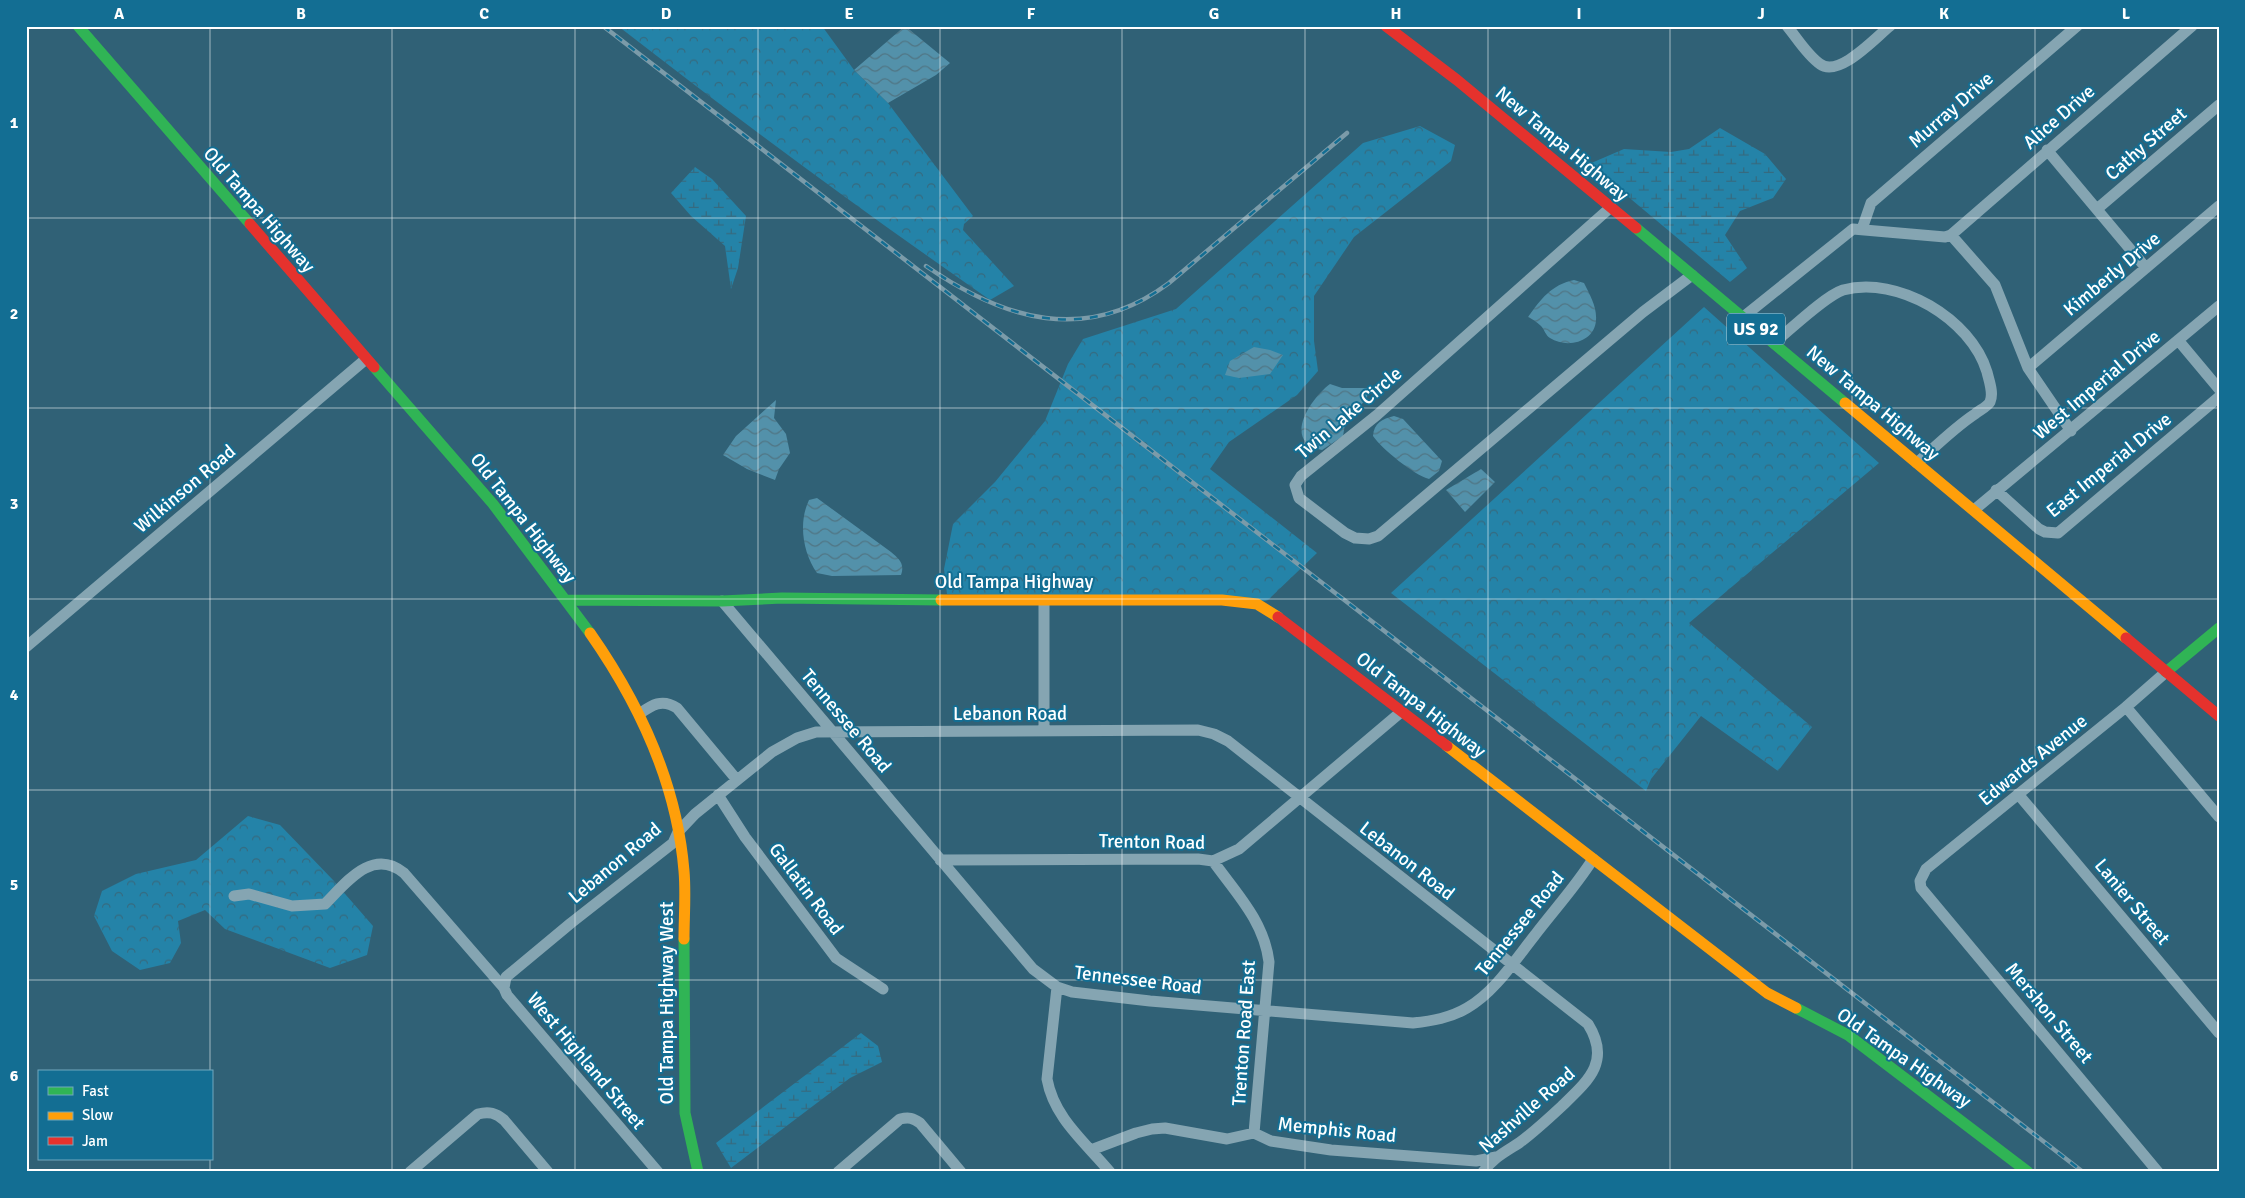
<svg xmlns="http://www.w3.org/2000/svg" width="2245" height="1198" viewBox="0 0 2245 1198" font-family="Signika,sans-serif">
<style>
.forest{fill:url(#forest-crowns)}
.wetland{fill:url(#wetland-marsh)}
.water{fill:url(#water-waves)}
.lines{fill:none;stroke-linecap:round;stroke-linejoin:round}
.street{stroke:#85a5b2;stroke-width:11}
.fast{stroke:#30b455;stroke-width:11}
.slow{stroke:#ff9f0a;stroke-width:11}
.jam{stroke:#e5322d;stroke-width:11}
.rail-casing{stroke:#7b9ba9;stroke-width:4.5}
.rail{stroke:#136e93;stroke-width:2.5;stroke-dasharray:8;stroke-linecap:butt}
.grid{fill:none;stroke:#fff;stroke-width:1;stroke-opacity:0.55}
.labels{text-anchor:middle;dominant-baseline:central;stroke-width:4;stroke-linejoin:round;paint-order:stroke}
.shield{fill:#136e93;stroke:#b8d4df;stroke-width:1}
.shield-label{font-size:18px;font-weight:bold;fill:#fff}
.street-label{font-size:19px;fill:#fff;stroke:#136e93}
.neatline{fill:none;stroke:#fff;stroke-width:2}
.grid-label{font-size:16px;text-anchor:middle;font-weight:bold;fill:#fff}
</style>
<defs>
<pattern id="forest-crowns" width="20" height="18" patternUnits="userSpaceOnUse" patternTransform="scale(1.25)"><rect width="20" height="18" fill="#2483a8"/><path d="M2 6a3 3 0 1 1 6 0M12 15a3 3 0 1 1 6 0" fill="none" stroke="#366a7f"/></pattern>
<pattern id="wetland-marsh" width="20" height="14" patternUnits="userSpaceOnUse" patternTransform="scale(1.25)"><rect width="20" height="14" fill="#2483a8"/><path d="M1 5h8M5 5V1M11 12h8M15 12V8" fill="none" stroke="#366a7f"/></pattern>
<pattern id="water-waves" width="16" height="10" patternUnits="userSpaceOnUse" patternTransform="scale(1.25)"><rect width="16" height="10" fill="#5391aa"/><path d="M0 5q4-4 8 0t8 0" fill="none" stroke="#507584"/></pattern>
</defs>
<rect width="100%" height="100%" fill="#306176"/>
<!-- forest -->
<path class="forest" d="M 618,26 L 822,26 L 854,70 L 888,103 L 973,216 L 964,224 L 963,230 L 1014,286 L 990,300 C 864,212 740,121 618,26 Z
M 1420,126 L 1455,145 L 1451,161 L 1354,237 L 1314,296 L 1314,341 L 1318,371 L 1297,395 L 1229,442 L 1210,469 L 1317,553 L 1267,601 L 947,594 L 944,569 L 953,524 L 995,482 L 1045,421 L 1068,364 L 1083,339 L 1176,309 L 1363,143 Z
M 1704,307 L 1879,463 L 1689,623 L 1812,727 L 1778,771 L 1701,716 L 1651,779 L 1646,791 L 1391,593 Z
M 248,816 L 280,825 L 333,880 L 373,926 L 367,955 L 330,968 L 225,929 L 205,910 L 178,921 L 181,943 L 170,963 L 140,970 L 112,951 L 94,916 L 102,891 L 136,874 L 196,860 Z"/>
<!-- wetland -->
<path class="wetland" d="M 1720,128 L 1765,154 L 1786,179 L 1773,198 L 1740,211 L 1725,235 L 1747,268 L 1730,282 L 1589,164 L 1624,149 L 1671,152 L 1689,149 Z
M 695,167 L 712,179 L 746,216 L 738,268 L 731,289 L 725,246 L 691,216 L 671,193 Z
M 861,1033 L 878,1046 L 882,1062 L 850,1078 L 731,1168 L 716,1143 Z"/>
<!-- water -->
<path class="water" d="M 905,26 L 950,63 L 936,75 L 888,103 L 854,70 Z
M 1574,280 L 1584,283 C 1590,295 1597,307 1596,320 C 1595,342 1567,349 1550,338 C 1546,336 1544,329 1541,326 C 1537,322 1532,319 1528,317 C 1541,299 1551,285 1574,280 Z
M 1254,347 L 1270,350 L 1283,355 L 1270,374 L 1239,378 L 1225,375 L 1230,361 Z
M 1330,384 L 1342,388 L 1368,388 L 1367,398 L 1345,424 L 1343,436 L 1322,450 C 1281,442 1311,398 1330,384 Z
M 776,400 L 774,418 L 786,434 L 790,453 L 779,469 L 775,480 L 747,469 L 723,455 L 736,436 Z
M 1394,416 L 1403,419 L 1442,461 L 1439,471 L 1429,479 C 1414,475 1382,449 1373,436 C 1374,423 1382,419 1394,416 Z
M 1481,469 L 1495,482 L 1465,512 L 1446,490 Z
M 817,498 L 891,552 C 899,559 905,563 901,575 L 832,576 L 817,573 C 803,553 798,523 809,500 Z"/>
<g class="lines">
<!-- street -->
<path class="street" d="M 1787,26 C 1797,38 1807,55 1820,64 C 1839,78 1875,38 1890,26
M 2047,150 L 2146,268
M 1611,207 L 1377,415 L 1301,476 L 1295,485 L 1299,498 L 1345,533 L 1355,538 L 1369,539 L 1378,536 L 1643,312 L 1692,275
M 2097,209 L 2219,105
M 1862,229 L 1871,203 L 2077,26
M 1951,235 L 2192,26
M 1951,235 L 1995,285 L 2028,368 L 2071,431
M 1742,318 L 1853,229 L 1945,237 L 1951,235
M 2178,340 L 2219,389
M 1774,343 C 1790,330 1825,296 1843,290 C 1898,275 1971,319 1987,372 C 1989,381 1994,393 1990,402 C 1987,407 1980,410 1975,414 C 1954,428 1936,446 1917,463
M 2028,368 L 2219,206
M 1996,490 L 2039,529 L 2045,532 L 2058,533 L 2219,397
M 1974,510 L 2219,306
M 1044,600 L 1044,731
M 722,601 L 1033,969 L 1057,987 L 1072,992 L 1150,1001 L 1413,1023 C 1432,1021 1450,1018 1467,1008 C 1495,992 1515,960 1535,935 C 1554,910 1576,886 1593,859
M 26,647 L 366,359
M 2126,707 L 2219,817
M 639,714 C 652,705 662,698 677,708 L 737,780
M 2018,794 L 2219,1033
M 718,795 L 745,837 L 836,958 L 883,989
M 940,860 L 1198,859 L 1213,861 L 1239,849 L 1401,712
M 1213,861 C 1236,893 1264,921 1269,962 L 1254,1133
M 234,896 L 249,894 L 292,906 L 325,904 C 346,883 372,847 404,873 L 504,988
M 1057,987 L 1047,1079 C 1054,1118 1085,1142 1110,1172
M 1091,1150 L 1136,1133 L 1152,1129 L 1165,1128 L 1227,1139 L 1254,1133 L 1271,1141 L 1331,1150 L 1476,1161 L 1496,1157
M 410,1172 L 478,1114 C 489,1111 496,1113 504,1120 L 548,1172
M 658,1172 L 507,995 L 504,988 L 506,977 L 571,923 L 673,843 L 678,832 L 695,814 L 772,752 L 797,738 L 816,732 L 1198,730 L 1214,734 L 1228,741 L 1588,1024 C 1611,1061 1589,1080 1563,1105 C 1549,1118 1534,1132 1519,1143 C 1505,1152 1493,1158 1483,1172
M 838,1172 L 900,1119 C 909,1117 913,1118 920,1123 L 961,1172
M 2158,1172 L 1921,888 L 1920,881 L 1926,869 L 2126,707 L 2166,672"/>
<!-- fast -->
<path class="fast" d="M 78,26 L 250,224
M 1636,228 L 1845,403
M 374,367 L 493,504 L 590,633
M 566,600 L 722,601 L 782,598 L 941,600
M 2166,672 L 2219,628
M 684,939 L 685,1113 L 698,1172
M 1796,1008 L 1848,1035 L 2028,1172"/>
<!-- slow -->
<path class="slow" d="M 1845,403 L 2126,638
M 941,600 L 1222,600 L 1257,604 L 1278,617
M 590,633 C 639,703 677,785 684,871 C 686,893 684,917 684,939
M 1447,746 L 1767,993 L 1796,1008"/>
<!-- jam -->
<path class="jam" d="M 1386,26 L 1457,80 L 1636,228
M 250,224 L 374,367
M 1278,617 L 1447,746
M 2126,638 L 2219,716"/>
<!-- rail casing -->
<g class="rail-casing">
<path id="rail" d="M 603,26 L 2083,1172
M 926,266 C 1004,320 1086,345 1169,283 L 1347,133"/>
</g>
<!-- rail -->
<use href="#rail" class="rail"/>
</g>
<!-- grid -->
<path class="grid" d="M 210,26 L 210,1072M 392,26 L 392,1172M 575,26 L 575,1172M 758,26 L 758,1172M 940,26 L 940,1172M 1122,26 L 1122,1172M 1305,26 L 1305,1172M 1488,26 L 1488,1172M 1670,26 L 1670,1172M 1852,26 L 1852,1172M 2035,26 L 2035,1172M 26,218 L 2219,218M 26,408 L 2219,408M 26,599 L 2219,599M 26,790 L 2219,790M 26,980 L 2219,980M 210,1159 L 210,1172"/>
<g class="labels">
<!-- shield labels -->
<rect class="shield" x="1727" y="313.5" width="58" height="31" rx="4"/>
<g class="shield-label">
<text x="1756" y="329">US 92</text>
</g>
<!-- street labels -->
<g class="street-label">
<text transform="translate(1951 110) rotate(-41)">Murray Drive</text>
<text transform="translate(2059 117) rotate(-41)">Alice Drive</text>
<text transform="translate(1562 144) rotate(40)">New Tampa Highway</text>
<text transform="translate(2146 144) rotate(-41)">Cathy Street</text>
<text transform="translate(259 210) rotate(49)">Old Tampa Highway</text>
<text transform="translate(2112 274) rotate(-40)">Kimberly Drive</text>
<text transform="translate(2097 385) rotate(-40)">West Imperial Drive</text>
<text transform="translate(1873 403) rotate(40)">New Tampa Highway</text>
<text transform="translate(1349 413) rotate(-40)">Twin Lake Circle</text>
<text transform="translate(2109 465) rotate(-39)">East Imperial Drive</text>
<text transform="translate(185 489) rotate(-40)">Wilkinson Road</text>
<text transform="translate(523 518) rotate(52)">Old Tampa Highway</text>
<text x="1014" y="582">Old Tampa Highway</text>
<text transform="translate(1421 705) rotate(38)">Old Tampa Highway</text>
<text x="1010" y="714">Lebanon Road</text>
<text transform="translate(846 721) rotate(50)">Tennessee Road</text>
<text transform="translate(2033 760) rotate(-39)">Edwards Avenue</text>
<text transform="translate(1152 842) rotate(1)">Trenton Road</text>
<text transform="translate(1407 861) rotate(38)">Lebanon Road</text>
<text transform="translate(615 863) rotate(-40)">Lebanon Road</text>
<text transform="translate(806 889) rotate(53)">Gallatin Road</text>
<text transform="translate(2132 902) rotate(50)">Lanier Street</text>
<text transform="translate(1520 924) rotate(-51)">Tennessee Road</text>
<text transform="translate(1138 980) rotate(7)">Tennessee Road</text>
<text transform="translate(667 1003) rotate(-90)">Old Tampa Highway West</text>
<text transform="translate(2049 1013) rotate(50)">Mershon Street</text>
<text transform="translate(1244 1033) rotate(-86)">Trenton Road East</text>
<text transform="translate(1904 1058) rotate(35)">Old Tampa Highway</text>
<text transform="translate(586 1061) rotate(50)">West Highland Street</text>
<text transform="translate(1527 1110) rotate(-41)">Nashville Road</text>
<text transform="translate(1337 1130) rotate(6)">Memphis Road</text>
</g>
</g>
<!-- border -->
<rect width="2245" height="1198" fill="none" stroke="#136e93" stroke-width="55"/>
<!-- legend -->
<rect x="38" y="1070" width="175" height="90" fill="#136e93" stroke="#71a8be"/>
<rect x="48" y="1087" width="25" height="8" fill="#30b455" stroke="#71a8be"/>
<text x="82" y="1096" font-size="15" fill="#ffffff">Fast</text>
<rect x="48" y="1112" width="25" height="8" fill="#ff9f0a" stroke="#71a8be"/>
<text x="82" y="1120" font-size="15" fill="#ffffff">Slow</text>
<rect x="48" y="1137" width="25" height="8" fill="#e5322d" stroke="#71a8be"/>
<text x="82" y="1146" font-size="15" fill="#ffffff">Jam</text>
<rect x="28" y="28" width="2190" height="1142" class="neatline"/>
<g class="grid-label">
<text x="119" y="19">A</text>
<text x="301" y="19">B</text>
<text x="484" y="19">C</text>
<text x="666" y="19">D</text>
<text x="849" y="19">E</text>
<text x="1031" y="19">F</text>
<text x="1214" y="19">G</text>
<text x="1396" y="19">H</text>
<text x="1579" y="19">I</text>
<text x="1761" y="19">J</text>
<text x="1944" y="19">K</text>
<text x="2126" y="19">L</text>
<text x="14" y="128">1</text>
<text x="14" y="319">2</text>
<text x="14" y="509">3</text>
<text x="14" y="700">4</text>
<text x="14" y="890">5</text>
<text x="14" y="1081">6</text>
</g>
</svg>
